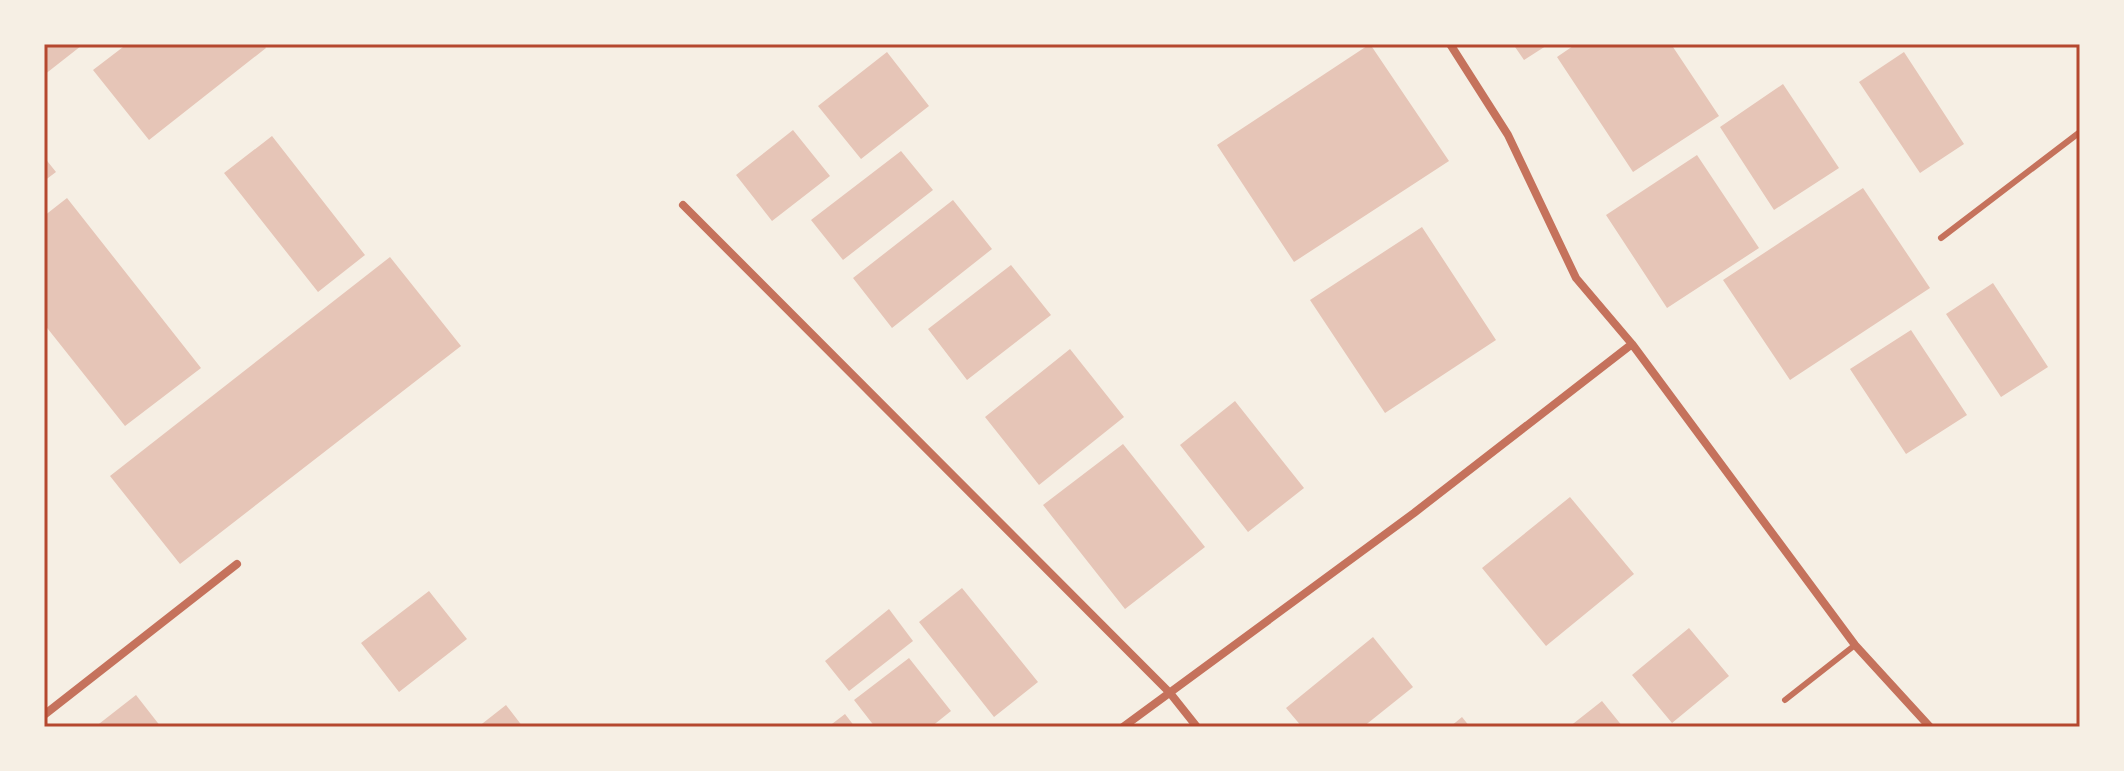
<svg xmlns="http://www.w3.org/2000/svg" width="2124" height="771" viewBox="0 0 2124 771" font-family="Rubik,sans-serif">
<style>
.building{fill:#e6c5b7}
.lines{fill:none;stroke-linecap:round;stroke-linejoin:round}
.service{stroke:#c5725c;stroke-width:6}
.minor{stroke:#c5725c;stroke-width:8}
.neatline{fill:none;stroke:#b5482f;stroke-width:3}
</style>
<rect width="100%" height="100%" fill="#f6efe4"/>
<!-- building -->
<path class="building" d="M 44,44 L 79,44 L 81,46 L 44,75 Z
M 127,44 L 263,44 L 266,48 L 149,140 L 93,70 Z
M 1370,44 L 1449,161 L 1294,262 L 1217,145 Z
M 1513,44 L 1549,44 L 1524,60 Z
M 1576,44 L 1671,44 L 1719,116 L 1633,172 L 1557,57 Z
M 887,52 L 929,106 L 861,159 L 818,106 Z
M 1904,52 L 1964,144 L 1920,173 L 1859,82 Z
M 1783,84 L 1839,168 L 1774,210 L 1720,127 Z
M 793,130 L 830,176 L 772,221 L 736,175 Z
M 272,136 L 365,255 L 318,292 L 224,173 Z
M 901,151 L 933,190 L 843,260 L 811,220 Z
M 1697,155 L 1759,248 L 1667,308 L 1606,215 Z
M 44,157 L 56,172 L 44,181 Z
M 1863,188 L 1930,288 L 1790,380 L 1723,280 Z
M 67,198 L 201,368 L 125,426 L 44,324 L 44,216 Z
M 953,200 L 992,249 L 892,328 L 853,278 Z
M 1422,227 L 1496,340 L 1385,413 L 1310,300 Z
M 390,257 L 461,346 L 180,564 L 110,476 Z
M 1011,265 L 1051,315 L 967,380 L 928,329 Z
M 1993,283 L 2048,367 L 2001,397 L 1946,314 Z
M 1911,330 L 1967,415 L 1906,454 L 1850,369 Z
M 1070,349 L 1124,417 L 1039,485 L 985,417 Z
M 1235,401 L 1304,488 L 1248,532 L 1180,445 Z
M 1123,444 L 1205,547 L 1125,609 L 1043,505 Z
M 1570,497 L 1634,574 L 1546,646 L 1482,568 Z
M 962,588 L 1038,682 L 994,717 L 919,622 Z
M 429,591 L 467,639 L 399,692 L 361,643 Z
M 889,609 L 913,641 L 849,691 L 825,661 Z
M 1689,628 L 1729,676 L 1672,723 L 1632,675 Z
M 1373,637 L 1413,687 L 1363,727 L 1302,727 L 1286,708 Z
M 909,658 L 951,711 L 931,727 L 875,727 L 854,700 Z
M 136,695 L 161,727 L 95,727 Z
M 1602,701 L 1623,727 L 1569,727 Z
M 506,705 L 523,727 L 478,727 Z
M 845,714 L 855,727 L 828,727 Z
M 1462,717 L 1470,727 L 1450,727 Z"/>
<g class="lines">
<!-- service -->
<path class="service" d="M 1941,238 L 2080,132
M 1785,700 L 1855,645"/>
<!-- minor -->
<path class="minor" d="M 1450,44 L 1508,135 L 1576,278 L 1632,344 L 1855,645 L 1930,727
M 683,205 L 1170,693 L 1197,727
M 44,715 L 237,564
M 1123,727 L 1414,513 L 1632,344"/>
</g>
<!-- border -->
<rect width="2124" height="771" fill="none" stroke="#f6efe4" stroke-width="92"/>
<rect x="46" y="46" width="2032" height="679" class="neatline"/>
</svg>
